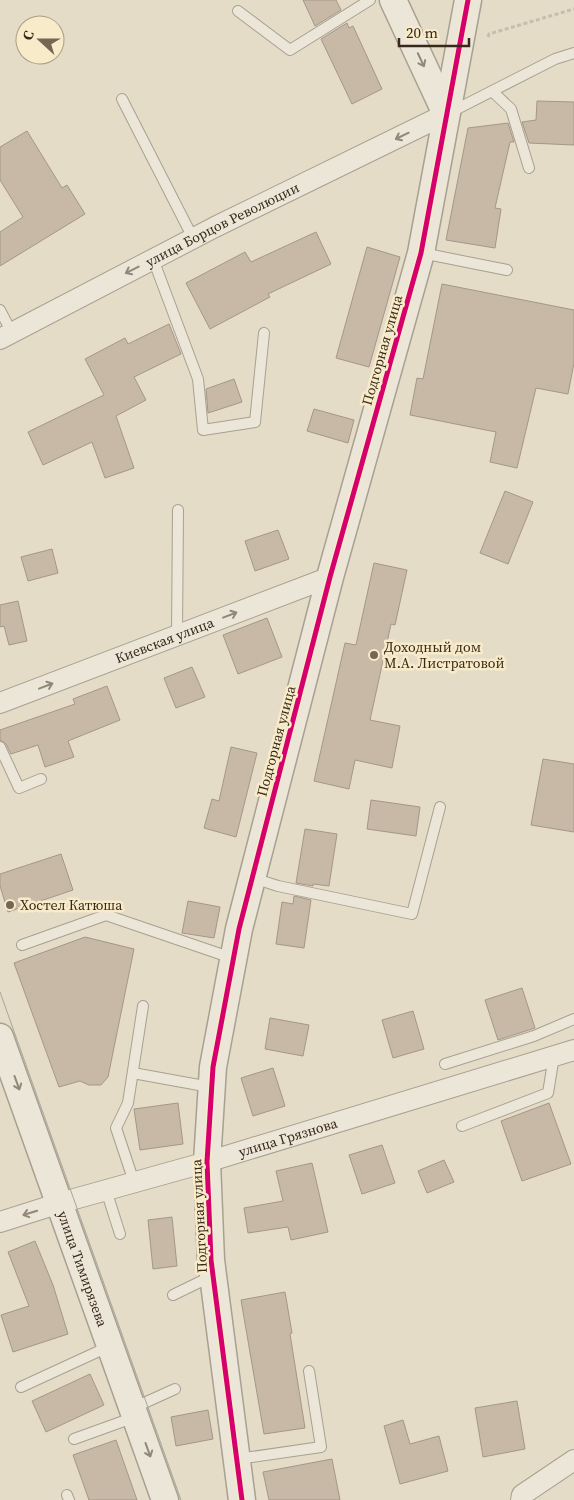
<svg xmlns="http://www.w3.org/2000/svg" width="574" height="1500" viewBox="0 0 574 1500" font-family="'Source Serif 4',serif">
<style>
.building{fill:#c8b9a7;stroke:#a49787}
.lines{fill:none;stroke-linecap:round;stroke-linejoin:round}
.service-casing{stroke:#a8a091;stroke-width:12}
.minor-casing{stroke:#a8a091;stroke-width:22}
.tertiary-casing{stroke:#a8a091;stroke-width:29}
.path{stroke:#c4bdb0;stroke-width:3;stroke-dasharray:4 2.5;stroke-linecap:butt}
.service{stroke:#ece6d9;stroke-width:10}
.minor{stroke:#ece6d9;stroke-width:20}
.tertiary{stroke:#ece6d9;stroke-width:26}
.tram{stroke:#aaa59a;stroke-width:1}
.cycleway-casing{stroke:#f8ebca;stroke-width:8}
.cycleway{stroke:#d6006c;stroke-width:5}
.oneway{stroke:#928779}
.poi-dot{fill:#746756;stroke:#f8ebca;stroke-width:2}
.labels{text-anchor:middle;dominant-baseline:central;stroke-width:5;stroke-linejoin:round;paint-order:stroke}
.street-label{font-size:14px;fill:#372819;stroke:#f8ebca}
.poi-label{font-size:14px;fill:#372819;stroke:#f8ebca;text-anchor:start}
</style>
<rect width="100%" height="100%" fill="#e4dcc7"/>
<!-- building -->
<path class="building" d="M 303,0 L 336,0 L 341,10 L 315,26 Z
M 347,23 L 349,28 L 353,26 L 382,89 L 352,104 L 321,39 Z
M 537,101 L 574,102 L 574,145 L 529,143 L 522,122 L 536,120 Z
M 508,123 L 514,142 L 510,142 L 495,208 L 501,209 L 495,248 L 446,240 L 468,128 Z
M 27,131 L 62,188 L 67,185 L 85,214 L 0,266 L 0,232 L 23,217 L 0,180 L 0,147 Z
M 316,232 L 331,264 L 268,294 L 270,297 L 210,329 L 186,283 L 245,252 L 251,262 Z
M 367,247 L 400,257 L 369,367 L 336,358 Z
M 442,284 L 574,310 L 574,363 L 568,394 L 536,388 L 517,468 L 490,462 L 496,432 L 410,415 L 417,378 L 423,379 Z
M 169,324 L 181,354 L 134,377 L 146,400 L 116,416 L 134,468 L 105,478 L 92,442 L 43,465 L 28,432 L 104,395 L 85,359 L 125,338 L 128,344 Z
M 234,379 L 242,402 L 208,413 L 206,389 Z
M 314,409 L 354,420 L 348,443 L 307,431 Z
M 505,491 L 533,502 L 508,564 L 480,553 Z
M 278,530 L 289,559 L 255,571 L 245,541 Z
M 52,549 L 58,573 L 28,581 L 21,557 Z
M 374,563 L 407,570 L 395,625 L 391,624 L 370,720 L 400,726 L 392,768 L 355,760 L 349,789 L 314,781 L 345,643 L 356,645 Z
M 18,601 L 27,641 L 9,645 L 4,626 L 0,627 L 0,605 Z
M 267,618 L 282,657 L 238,674 L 223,635 Z
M 192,667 L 205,697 L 176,708 L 164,678 Z
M 107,686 L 120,720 L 68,741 L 74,757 L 45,767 L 38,745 L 11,754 L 6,744 L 0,740 L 0,730 L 75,704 L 73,699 Z
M 231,747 L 257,753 L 236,837 L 204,828 L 212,799 L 219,801 Z
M 543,759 L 574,764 L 574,832 L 531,825 Z
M 371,800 L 420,807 L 416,836 L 367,829 Z
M 305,829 L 337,834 L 329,886 L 313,884 L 313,886 L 296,883 Z
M 61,854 L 73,890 L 8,912 L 0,886 L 0,874 Z
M 294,896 L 311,900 L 304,948 L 276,944 L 282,902 L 293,904 Z
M 188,901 L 220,907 L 214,938 L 182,933 Z
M 85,937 L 134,949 L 108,1077 L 101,1085 L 89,1085 L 80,1081 L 59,1087 L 14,963 Z
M 522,988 L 535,1028 L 498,1040 L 485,1000 Z
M 413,1011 L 424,1049 L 393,1058 L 382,1020 Z
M 270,1018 L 309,1025 L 303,1056 L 265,1049 Z
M 273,1068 L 285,1106 L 253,1116 L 241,1078 Z
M 178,1103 L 183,1144 L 140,1150 L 134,1109 Z
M 549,1103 L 571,1164 L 522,1181 L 501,1121 Z
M 382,1145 L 395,1183 L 362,1194 L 349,1155 Z
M 444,1160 L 454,1182 L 427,1193 L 418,1171 Z
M 312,1163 L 328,1232 L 291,1240 L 288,1227 L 248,1233 L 244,1208 L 283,1201 L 276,1171 Z
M 172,1217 L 177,1266 L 153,1269 L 148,1220 Z
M 35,1241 L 53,1285 L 68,1334 L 13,1352 L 1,1315 L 29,1306 L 8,1252 Z
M 285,1292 L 292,1333 L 290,1334 L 305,1428 L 264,1434 L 241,1300 Z
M 90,1374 L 104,1405 L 46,1432 L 32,1401 Z
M 517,1401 L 525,1449 L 483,1457 L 475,1408 Z
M 208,1410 L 213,1439 L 176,1446 L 171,1417 Z
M 403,1420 L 410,1444 L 439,1436 L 448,1471 L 400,1484 L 384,1426 Z
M 116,1440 L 137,1500 L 89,1500 L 73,1455 Z
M 332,1459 L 340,1500 L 269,1500 L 263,1472 Z"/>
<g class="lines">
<!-- service casing -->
<g class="service-casing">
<path id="service" d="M 238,11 L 290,50 L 370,0
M 492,91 L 511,109 L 529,168
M 122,99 L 193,238
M 449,113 L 555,59 L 574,53
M 422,253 L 507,270
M 153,259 L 198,379 L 203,430 L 255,422 L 264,333
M 0,310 L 12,333
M 177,635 L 178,510
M 0,747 L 19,788 L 41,779
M 253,878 L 278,886 L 412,914 L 440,807
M 22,945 L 106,915 L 232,958
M 445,1064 L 534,1036 L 574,1019
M 133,1073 L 210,1087
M 462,1126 L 548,1093 L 554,1056
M 134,1182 L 116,1128 L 128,1103 L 143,1006
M 106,1190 L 120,1234
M 173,1295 L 212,1276
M 21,1387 L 110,1346
M 133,1408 L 175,1389
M 74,1439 L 135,1417
M 238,1459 L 321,1447 L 309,1371
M 67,1495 L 69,1500"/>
</g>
<!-- minor casing -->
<g class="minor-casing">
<g id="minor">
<path id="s1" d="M 0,339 L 215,227 L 446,114"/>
<path id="s2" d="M 0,703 L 330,577"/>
<path id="s3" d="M 0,1222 L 60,1203 L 207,1162 L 574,1050"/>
<path d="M 521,1500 L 522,1495 L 574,1460"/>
</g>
</g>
<!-- tertiary casing -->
<g class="tertiary-casing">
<g id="tertiary">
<path d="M 393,0 L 446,114"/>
<path id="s4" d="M 0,1037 L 165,1500"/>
<path d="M 242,1500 L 211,1260 L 207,1162 L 213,1067 L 239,929 L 330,577 L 421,253 L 468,0"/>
</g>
</g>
<!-- path -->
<path class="path" d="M 488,37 L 489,34 L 574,9"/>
<!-- service -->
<use href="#service" class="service"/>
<!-- minor -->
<use href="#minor" class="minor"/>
<!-- tertiary -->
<use href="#tertiary" class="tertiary"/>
<!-- tram -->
<path class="tram" d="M 0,992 L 181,1500"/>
<!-- cycleway casing -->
<g class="cycleway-casing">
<path id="cycleway" d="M 242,1500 L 211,1260 L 207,1162 L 213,1067 L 239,929 L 330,577 L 421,253 L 468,0"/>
</g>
<!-- cycleway -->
<use href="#cycleway" class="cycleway"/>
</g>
<!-- one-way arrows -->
<defs><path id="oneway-shaft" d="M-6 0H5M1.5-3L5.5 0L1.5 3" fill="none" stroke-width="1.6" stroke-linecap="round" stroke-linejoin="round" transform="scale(1.25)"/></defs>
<g class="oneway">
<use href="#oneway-shaft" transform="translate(421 60) rotate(65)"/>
<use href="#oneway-shaft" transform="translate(402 136) rotate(154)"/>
<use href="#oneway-shaft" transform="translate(132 270) rotate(153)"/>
<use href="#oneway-shaft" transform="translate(230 615) rotate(-21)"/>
<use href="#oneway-shaft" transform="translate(46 686) rotate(-21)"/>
<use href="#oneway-shaft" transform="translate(17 1083) rotate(70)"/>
<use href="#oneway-shaft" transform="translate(30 1213) rotate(163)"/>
<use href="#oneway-shaft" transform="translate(148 1450) rotate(70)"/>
</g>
<!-- markers -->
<g class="poi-dot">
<circle cx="374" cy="655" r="5"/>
<circle cx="10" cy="905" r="5"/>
</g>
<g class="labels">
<!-- street labels -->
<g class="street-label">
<text stroke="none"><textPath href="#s1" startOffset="250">улица Борцов Революции</textPath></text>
<text transform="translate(382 350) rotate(-74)">Подгорная улица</text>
<text stroke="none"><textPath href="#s2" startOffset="176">Киевская улица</textPath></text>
<text transform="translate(276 741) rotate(-75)">Подгорная улица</text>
<text stroke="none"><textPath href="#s3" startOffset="300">улица Грязнова</textPath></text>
<text transform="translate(199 1216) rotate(-93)">Подгорная улица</text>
<text stroke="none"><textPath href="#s4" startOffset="246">улица Тимирязева</textPath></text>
</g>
<!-- poi labels -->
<g class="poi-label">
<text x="384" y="647">Доходный дом<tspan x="384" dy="16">М.А. Листратовой</tspan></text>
<text x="20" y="905">Хостел Катюша</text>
</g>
</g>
<!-- north arrow -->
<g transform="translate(40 40) rotate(291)"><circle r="24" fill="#f8ebca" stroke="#ab9d83"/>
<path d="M0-4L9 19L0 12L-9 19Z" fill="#746756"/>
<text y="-8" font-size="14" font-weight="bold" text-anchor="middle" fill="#372819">С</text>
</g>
<!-- scale -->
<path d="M399 38v8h70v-8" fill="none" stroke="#372819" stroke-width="2.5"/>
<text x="406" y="38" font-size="15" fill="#372819" stroke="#f8ebca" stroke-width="4" paint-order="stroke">20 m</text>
</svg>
